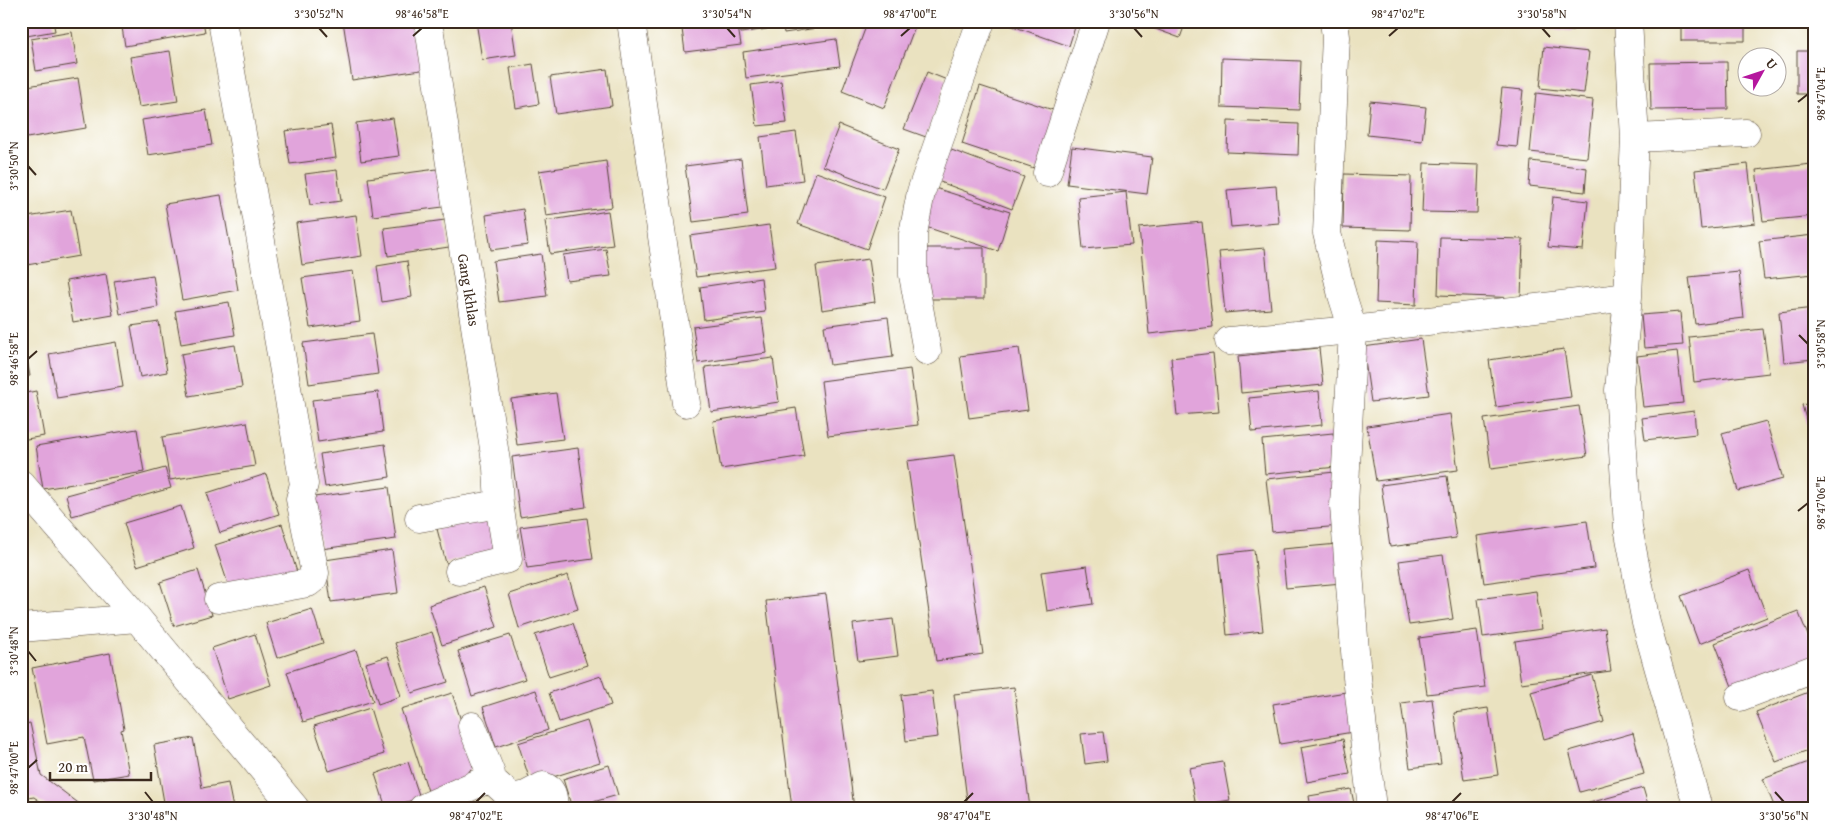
<svg xmlns="http://www.w3.org/2000/svg" width="1835" height="829" viewBox="0 0 1835 829" font-family="'Gentium Book Plus',serif">
<style>
.building{fill:#e1a4db}
.lines{fill:none;stroke-linecap:round;stroke-linejoin:round}
.minor-casing{stroke:#554636;stroke-width:29}
.tertiary-casing{stroke:#554636;stroke-width:29}
.minor{stroke:#fff;stroke-width:28}
.tertiary{stroke:#fff;stroke-width:28}
.ticks{fill:none;stroke:#3b2a1e;stroke-width:2}
.labels{text-anchor:middle;dominant-baseline:central;stroke-width:4;stroke-linejoin:round;paint-order:stroke}
.street-label{font-size:15px;fill:#3b2a1e;stroke:#fff}
.neatline{fill:none;stroke:#3b2a1e;stroke-width:2}
.ticks-label{font-size:12px;text-anchor:middle;fill:#3b2a1e}
</style>
<rect width="100%" height="100%" fill="#fff"/>
<filter id="ink" filterUnits="userSpaceOnUse"><feTurbulence type="fractalNoise" baseFrequency=".02" numOctaves="2"/><feDisplacementMap in="SourceGraphic" scale="10" xChannelSelector="R" yChannelSelector="G"/><feConvolveMatrix kernelMatrix="1 2 1 2 8 2 1 2 1" color-interpolation-filters="sRGB"/></filter>
<filter id="wash" filterUnits="userSpaceOnUse"><feTurbulence type="fractalNoise" baseFrequency=".0096" numOctaves="4" result="noise"/><feDisplacementMap in="SourceGraphic" scale="20" xChannelSelector="R" yChannelSelector="G"/><feGaussianBlur stdDeviation="1.12" result="paint"/><feColorMatrix in="noise" values="0 0 0 0 0 0 0 0 0 0 0 0 0 0 0 0 0 1.4 0 .05"/><feComposite in="paint" operator="in"/></filter>
<g filter="url(#wash)">
<rect width="100%" height="100%" fill="#eae2c0"/>
<g id="blocks">
<!-- building -->
<path class="building" d="M 21,21 L 53,21 L 55,31 L 21,37 Z
M 121,21 L 203,21 L 205,32 L 125,46 Z
M 343,21 L 421,21 L 428,69 L 352,80 Z
M 476,21 L 511,21 L 516,55 L 482,60 Z
M 681,21 L 737,21 L 741,45 L 685,52 Z
M 739,21 L 766,21 L 767,29 L 741,33 Z
M 782,21 L 816,21 L 817,28 L 784,33 Z
M 868,21 L 917,21 L 884,108 L 842,91 Z
M 1004,21 L 1077,21 L 1069,46 L 1004,23 Z
M 1143,21 L 1186,21 L 1180,38 L 1142,24 Z
M 1553,21 L 1573,21 L 1572,31 L 1552,29 Z
M 1681,21 L 1745,21 L 1745,41 L 1681,41 Z
M 72,32 L 77,64 L 36,71 L 31,39 Z
M 836,39 L 840,66 L 746,78 L 743,52 Z
M 1544,47 L 1589,52 L 1584,93 L 1540,88 Z
M 170,51 L 178,101 L 139,107 L 130,57 Z
M 1797,51 L 1814,51 L 1814,94 L 1797,94 Z
M 1222,58 L 1301,61 L 1299,110 L 1221,107 Z
M 1727,62 L 1728,109 L 1651,110 L 1650,63 Z
M 533,64 L 539,104 L 516,108 L 510,68 Z
M 607,69 L 612,106 L 556,114 L 550,77 Z
M 927,72 L 947,80 L 926,137 L 904,129 Z
M 78,78 L 86,128 L 21,139 L 21,87 Z
M 781,81 L 787,123 L 757,126 L 751,85 Z
M 980,86 L 1059,112 L 1040,170 L 962,144 Z
M 1502,88 L 1523,90 L 1517,147 L 1496,145 Z
M 1536,93 L 1593,100 L 1587,158 L 1530,152 Z
M 1370,101 L 1426,107 L 1422,141 L 1367,135 Z
M 206,110 L 212,145 L 148,155 L 142,120 Z
M 393,118 L 399,156 L 361,161 L 356,123 Z
M 1228,121 L 1299,124 L 1298,155 L 1227,152 Z
M 331,125 L 336,158 L 290,164 L 285,131 Z
M 839,125 L 899,149 L 883,189 L 823,166 Z
M 796,132 L 803,180 L 766,185 L 760,137 Z
M 1072,147 L 1152,157 L 1147,194 L 1067,184 Z
M 946,148 L 1024,177 L 1012,209 L 935,180 Z
M 741,159 L 748,215 L 693,222 L 685,166 Z
M 606,161 L 612,207 L 546,216 L 539,171 Z
M 1531,161 L 1587,168 L 1585,192 L 1529,186 Z
M 1424,163 L 1479,165 L 1477,213 L 1422,212 Z
M 1748,164 L 1755,223 L 1701,229 L 1695,170 Z
M 1812,164 L 1814,216 L 1763,221 L 1756,170 Z
M 437,169 L 443,207 L 373,216 L 368,178 Z
M 337,170 L 341,201 L 310,205 L 305,174 Z
M 816,172 L 885,197 L 867,249 L 798,224 Z
M 1344,174 L 1411,176 L 1410,230 L 1343,228 Z
M 1276,186 L 1279,223 L 1231,227 L 1227,190 Z
M 935,188 L 1010,212 L 998,251 L 923,226 Z
M 1126,192 L 1132,245 L 1083,249 L 1078,197 Z
M 221,195 L 238,290 L 182,300 L 165,204 Z
M 1553,197 L 1588,201 L 1583,250 L 1548,247 Z
M 523,209 L 528,245 L 491,250 L 486,215 Z
M 71,210 L 79,256 L 21,266 L 21,218 Z
M 608,211 L 613,245 L 550,254 L 545,221 Z
M 356,215 L 362,256 L 302,265 L 296,223 Z
M 445,220 L 449,247 L 388,256 L 384,228 Z
M 1202,222 L 1213,327 L 1149,334 L 1139,228 Z
M 769,225 L 775,267 L 696,277 L 690,236 Z
M 1814,235 L 1814,274 L 1764,279 L 1759,241 Z
M 1440,237 L 1523,239 L 1521,298 L 1438,295 Z
M 1378,240 L 1418,242 L 1416,305 L 1376,303 Z
M 924,248 L 984,248 L 984,299 L 924,299 Z
M 1265,248 L 1271,309 L 1225,313 L 1219,252 Z
M 606,249 L 611,276 L 567,281 L 563,255 Z
M 541,254 L 547,296 L 499,302 L 493,261 Z
M 869,259 L 875,302 L 822,310 L 816,266 Z
M 407,261 L 412,297 L 382,302 L 377,266 Z
M 353,271 L 360,321 L 310,328 L 302,278 Z
M 1739,272 L 1744,318 L 1695,324 L 1689,277 Z
M 106,274 L 113,315 L 73,322 L 66,281 Z
M 153,275 L 158,307 L 120,314 L 114,281 Z
M 761,278 L 765,312 L 704,320 L 700,287 Z
M 229,302 L 235,335 L 181,344 L 175,311 Z
M 1814,308 L 1814,359 L 1784,362 L 1779,312 Z
M 1680,312 L 1683,345 L 1644,348 L 1641,315 Z
M 888,317 L 893,357 L 830,365 L 824,326 Z
M 762,318 L 767,353 L 698,363 L 693,327 Z
M 159,322 L 167,372 L 140,377 L 131,326 Z
M 21,327 L 30,376 L 21,377 Z
M 1763,329 L 1769,373 L 1694,382 L 1689,337 Z
M 372,334 L 378,374 L 309,384 L 303,343 Z
M 1421,339 L 1429,395 L 1371,402 L 1363,347 Z
M 116,342 L 123,387 L 57,398 L 49,354 Z
M 235,345 L 242,387 L 189,396 L 181,354 Z
M 1019,348 L 1028,410 L 969,418 L 960,356 Z
M 1319,348 L 1323,385 L 1241,393 L 1238,356 Z
M 1564,349 L 1571,397 L 1496,407 L 1489,360 Z
M 1677,351 L 1683,403 L 1643,407 L 1637,356 Z
M 1213,353 L 1219,412 L 1177,415 L 1171,358 Z
M 773,358 L 779,402 L 711,412 L 705,367 Z
M 910,369 L 918,425 L 828,436 L 821,381 Z
M 36,391 L 44,436 L 21,440 L 21,394 Z
M 1319,391 L 1322,425 L 1252,432 L 1249,398 Z
M 378,392 L 383,432 L 318,442 L 312,400 Z
M 556,393 L 563,439 L 517,445 L 511,399 Z
M 1814,402 L 1814,443 L 1813,444 L 1802,405 Z
M 1579,406 L 1587,456 L 1491,469 L 1484,419 Z
M 796,408 L 804,456 L 721,469 L 713,421 Z
M 1694,411 L 1696,434 L 1645,440 L 1642,418 Z
M 1450,414 L 1458,470 L 1376,481 L 1367,426 Z
M 1766,421 L 1783,479 L 1738,491 L 1722,433 Z
M 247,422 L 255,466 L 170,480 L 162,437 Z
M 137,429 L 144,472 L 43,489 L 36,446 Z
M 1333,433 L 1337,467 L 1265,474 L 1262,440 Z
M 385,444 L 390,477 L 325,487 L 320,454 Z
M 578,448 L 586,507 L 520,517 L 512,457 Z
M 954,455 L 983,654 L 936,661 L 907,461 Z
M 165,468 L 171,488 L 72,516 L 66,495 Z
M 1335,472 L 1340,526 L 1272,532 L 1266,479 Z
M 266,474 L 279,514 L 220,533 L 207,493 Z
M 1447,476 L 1456,538 L 1390,547 L 1381,485 Z
M 389,487 L 396,539 L 321,549 L 314,497 Z
M 181,506 L 194,548 L 137,566 L 124,523 Z
M 487,516 L 496,550 L 446,563 L 437,529 Z
M 587,518 L 593,559 L 527,568 L 520,527 Z
M 1587,521 L 1594,568 L 1484,583 L 1477,536 Z
M 282,524 L 297,572 L 231,593 L 215,545 Z
M 1338,544 L 1342,583 L 1286,588 L 1282,549 Z
M 392,550 L 398,593 L 331,602 L 325,560 Z
M 1254,550 L 1263,631 L 1227,635 L 1219,554 Z
M 1443,555 L 1453,619 L 1409,625 L 1399,561 Z
M 1087,566 L 1093,604 L 1047,611 L 1041,572 Z
M 198,570 L 212,615 L 174,626 L 160,582 Z
M 1749,570 L 1767,617 L 1699,644 L 1681,596 Z
M 568,575 L 578,609 L 519,628 L 509,594 Z
M 484,587 L 497,627 L 442,645 L 429,605 Z
M 1536,591 L 1542,629 L 1483,637 L 1478,599 Z
M 826,594 L 854,808 L 792,808 L 766,601 Z
M 312,609 L 323,643 L 277,658 L 266,623 Z
M 1798,611 L 1814,650 L 1814,658 L 1733,689 L 1715,643 Z
M 893,619 L 898,656 L 858,661 L 853,624 Z
M 573,623 L 587,665 L 549,677 L 535,635 Z
M 1605,628 L 1611,671 L 1521,683 L 1515,641 Z
M 1477,630 L 1485,687 L 1427,694 L 1419,638 Z
M 432,632 L 448,682 L 412,693 L 395,643 Z
M 255,634 L 271,685 L 228,699 L 212,648 Z
M 510,635 L 525,679 L 472,696 L 458,651 Z
M 356,650 L 373,701 L 303,722 L 287,672 Z
M 110,653 L 124,729 L 121,730 L 129,774 L 93,780 L 84,737 L 47,744 L 32,668 Z
M 388,656 L 401,696 L 378,704 L 366,663 Z
M 1592,675 L 1604,722 L 1544,739 L 1531,692 Z
M 601,676 L 611,705 L 559,722 L 549,693 Z
M 1014,687 L 1030,808 L 968,808 L 954,694 Z
M 536,690 L 548,730 L 496,747 L 483,707 Z
M 1814,690 L 1814,748 L 1776,762 L 1756,712 Z
M 932,691 L 938,737 L 906,741 L 901,695 Z
M 1346,692 L 1353,732 L 1280,744 L 1273,704 Z
M 452,693 L 467,739 L 473,766 L 461,783 L 429,794 L 401,709 Z
M 1432,699 L 1441,764 L 1410,768 L 1401,703 Z
M 370,708 L 384,754 L 329,771 L 314,726 Z
M 1488,708 L 1498,775 L 1464,780 L 1454,713 Z
M 587,721 L 600,762 L 531,784 L 518,743 Z
M 30,723 L 41,775 L 85,808 L 49,808 L 34,797 L 21,799 L 21,725 Z
M 1103,732 L 1107,761 L 1085,764 L 1081,734 Z
M 1633,733 L 1644,774 L 1580,792 L 1569,751 Z
M 193,738 L 202,788 L 228,783 L 233,808 L 165,808 L 154,745 Z
M 1343,739 L 1350,774 L 1307,782 L 1301,747 Z
M 1814,760 L 1814,808 L 1775,808 L 1763,779 Z
M 408,762 L 420,798 L 386,808 L 375,774 Z
M 1223,762 L 1230,800 L 1196,806 L 1189,768 Z
M 609,765 L 618,795 L 572,808 L 563,779 Z
M 1643,788 L 1649,808 L 1575,808 L 1575,807 Z
M 1351,789 L 1355,808 L 1311,808 L 1309,796 Z"/>
</g>
</g>
<g filter="url(#ink)">
<use href="#blocks" fill-opacity="0" stroke="#554636" stroke-width="1"/>
<g class="lines">
<!-- minor casing -->
<g class="minor-casing">
<path id="minor" d="M 428,21 L 497,468 L 499,504 L 508,559 L 459,571
M 631,21 L 686,403
M 1334,21 L 1336,37 L 1327,233 L 1342,295 L 1353,330 L 1344,506 L 1357,677 L 1372,808
M 1628,21 L 1635,138 L 1628,297 L 1619,390 L 1628,527 L 1646,623 L 1698,808
M 1635,138 L 1746,133
M 1047,173 L 1096,21
M 1229,341 L 1353,330 L 1628,297
M 927,351 L 913,275 L 913,234 L 921,192 L 981,21
M 419,518 L 499,504
M 218,599 L 308,583 L 313,579 L 315,573 L 300,499 L 304,484 L 222,21
M 21,628 L 137,618
M 1740,697 L 1814,669
M 490,778 L 512,798 L 526,795 L 543,786 C 554,790 553,797 554,808
M 423,808 L 490,778 L 491,774 L 472,726"/>
</g>
<!-- tertiary casing -->
<g class="tertiary-casing">
<path id="tertiary" d="M 21,484 L 137,618 L 295,808"/>
</g>
<!-- minor -->
<use href="#minor" class="minor"/>
<!-- tertiary -->
<use href="#tertiary" class="tertiary"/>
</g>
</g>
<!-- ticks -->
<path class="ticks" d="M 319,28 L 327,37M 727,28 L 735,37M 1134,28 L 1142,37M 1542,28 L 1550,37M 413,36 L 422,28M 901,36 L 910,28M 1389,36 L 1398,28M 1798,102 L 1808,94M 28,166 L 36,175M 1799,335 L 1808,344M 28,359 L 37,351M 1798,511 L 1808,503M 28,651 L 36,661M 28,768 L 37,760M 145,792 L 153,802M 1775,792 L 1784,802M 476,802 L 485,793M 964,802 L 973,793M 1452,802 L 1461,793"/>
<g class="labels">
<!-- street labels -->
<g class="street-label">
<text transform="translate(469 290) rotate(81)">Gang Ikhlas</text>
</g>
</g>
<!-- margin -->
<rect width="1835" height="829" fill="none" stroke="#fff" stroke-width="55"/>
<!-- north arrow -->
<g transform="translate(1762 72) rotate(50)"><circle r="24" fill="#ffffff" stroke="#b1aaa5"/>
<path d="M0-4L9 19L0 12L-9 19Z" fill="#b5179e"/>
<text y="-8" font-size="14" font-weight="bold" text-anchor="middle" fill="#3b2a1e">U</text>
</g>
<!-- scale -->
<path d="M50 772v8h101v-8" fill="none" stroke="#3b2a1e" stroke-width="2.5"/>
<text x="58" y="772" font-size="15" fill="#3b2a1e" stroke="#ffffff" stroke-width="4" paint-order="stroke">20 m</text>
<rect x="28" y="28" width="1780" height="774" class="neatline"/>
<g class="ticks-label">
<text x="319" y="18">3°30'52"N</text>
<text x="422" y="18">98°46'58"E</text>
<text x="727" y="18">3°30'54"N</text>
<text x="910" y="18">98°47'00"E</text>
<text x="1134" y="18">3°30'56"N</text>
<text x="1398" y="18">98°47'02"E</text>
<text x="1542" y="18">3°30'58"N</text>
<text transform="translate(1821 94) rotate(-90)" y="4">98°47'04"E</text>
<text transform="translate(14 166) rotate(-90)" y="4">3°30'50"N</text>
<text transform="translate(1821 344) rotate(-90)" y="4">3°30'58"N</text>
<text transform="translate(14 359) rotate(-90)" y="4">98°46'58"E</text>
<text transform="translate(1821 503) rotate(-90)" y="4">98°47'06"E</text>
<text transform="translate(14 651) rotate(-90)" y="4">3°30'48"N</text>
<text transform="translate(14 768) rotate(-90)" y="4">98°47'00"E</text>
<text x="153" y="820">3°30'48"N</text>
<text x="476" y="820">98°47'02"E</text>
<text x="964" y="820">98°47'04"E</text>
<text x="1452" y="820">98°47'06"E</text>
<text x="1784" y="820">3°30'56"N</text>
</g>
</svg>
